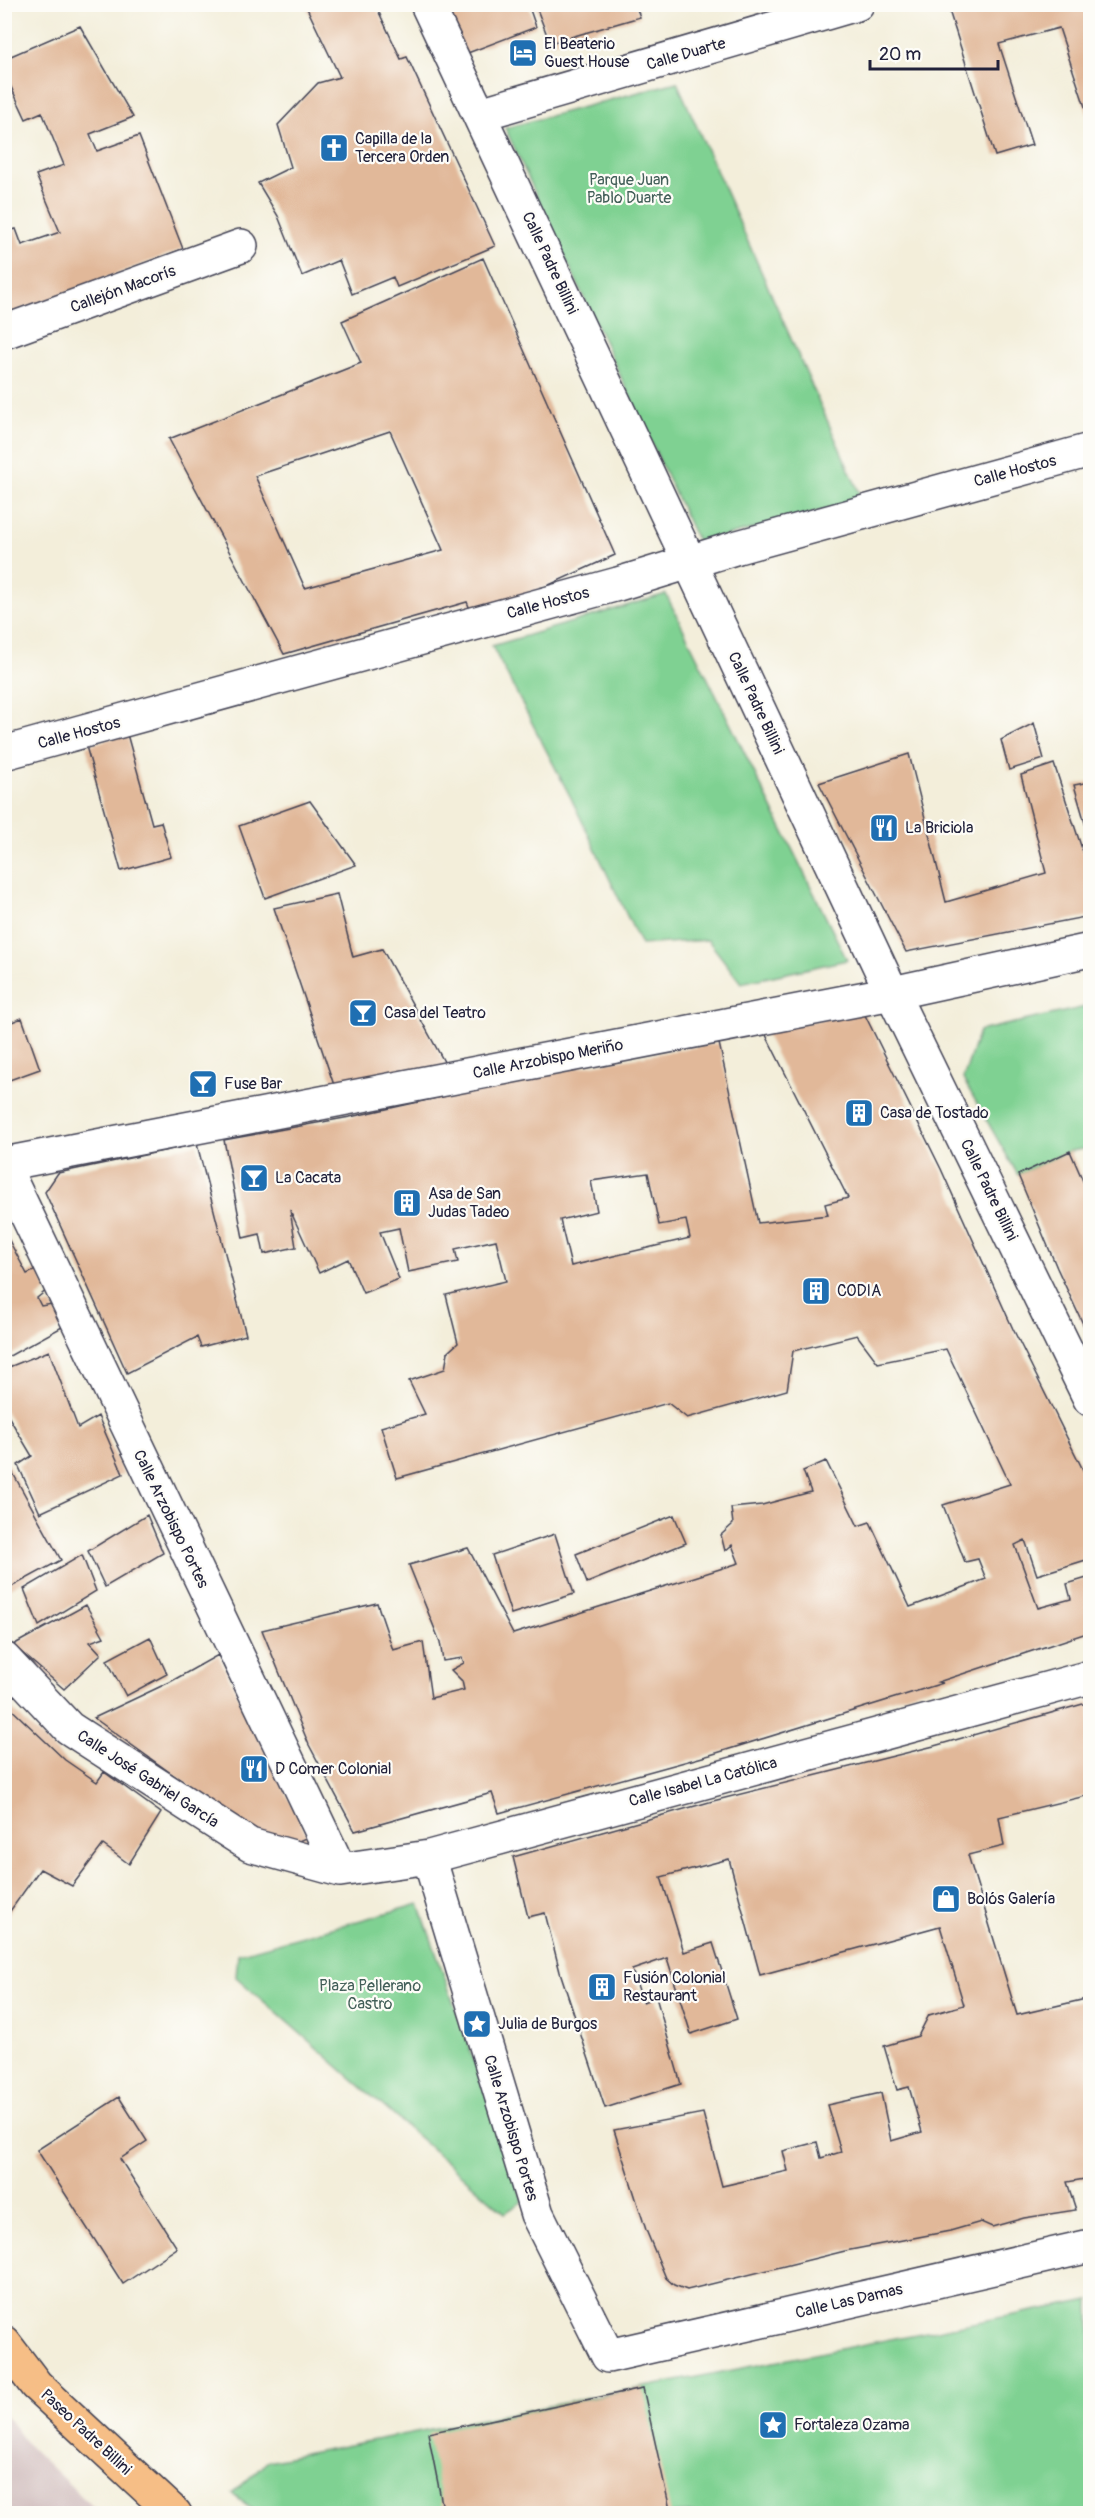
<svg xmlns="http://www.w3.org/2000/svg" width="1095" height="2518" viewBox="0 0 1095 2518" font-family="Pangolin,sans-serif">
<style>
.industrial{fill:#d2bfc0}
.green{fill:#7fd192;stroke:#507a66;stroke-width:1.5}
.building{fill:#e1b899;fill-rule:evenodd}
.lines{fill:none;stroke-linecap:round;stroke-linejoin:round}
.minor-casing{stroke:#414153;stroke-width:36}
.major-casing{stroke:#414153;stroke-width:36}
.minor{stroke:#fff;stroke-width:33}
.major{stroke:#f6be86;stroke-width:33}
.labels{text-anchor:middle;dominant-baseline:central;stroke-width:4.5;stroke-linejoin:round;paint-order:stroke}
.poi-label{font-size:16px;fill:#22223b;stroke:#fdfcf7;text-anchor:start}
.street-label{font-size:16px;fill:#22223b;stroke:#fdfcf7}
.park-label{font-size:16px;fill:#435f59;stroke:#fdfcf7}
</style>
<rect width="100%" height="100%" fill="#fdfcf7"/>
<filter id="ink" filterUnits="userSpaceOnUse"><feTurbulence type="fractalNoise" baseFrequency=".0167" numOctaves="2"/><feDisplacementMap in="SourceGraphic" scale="12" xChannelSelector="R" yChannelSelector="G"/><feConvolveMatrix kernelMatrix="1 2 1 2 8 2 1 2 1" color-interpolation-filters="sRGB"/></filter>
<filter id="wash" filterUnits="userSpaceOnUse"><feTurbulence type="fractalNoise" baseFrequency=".008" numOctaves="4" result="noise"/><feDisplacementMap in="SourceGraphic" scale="24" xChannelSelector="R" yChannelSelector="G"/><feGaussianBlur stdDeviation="1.35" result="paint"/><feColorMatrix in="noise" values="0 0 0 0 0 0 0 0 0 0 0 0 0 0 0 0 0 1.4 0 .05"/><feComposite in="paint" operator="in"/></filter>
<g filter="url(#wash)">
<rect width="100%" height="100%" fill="#f3eeda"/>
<!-- industrial -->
<path class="industrial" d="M 5,2414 L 28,2445 L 99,2513 L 5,2513 Z"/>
<!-- green -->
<path class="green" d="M 677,82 L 863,501 L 698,543 L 505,128 Z
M 666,594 L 847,960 L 741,983 L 708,940 L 641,945 L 571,798 L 492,646 Z
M 1090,1006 L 1090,1148 L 1070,1151 L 1018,1175 L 963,1079 L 979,1031 Z
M 419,1904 L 523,2201 L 505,2213 L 236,1977 L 238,1954 Z
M 1090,2300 L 1090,2513 L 259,2514 L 232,2494 L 268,2461 Z"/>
<g id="blocks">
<!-- building -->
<path class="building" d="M 305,4 L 375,4 L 401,59 L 407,57 L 495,246 L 397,287 L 393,277 L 352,294 L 339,260 L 302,276 L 278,216 L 258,183 L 291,167 L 278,125 L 318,83 L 340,77 Z
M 441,4 L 528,4 L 536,27 L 465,54 Z
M 535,4 L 635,4 L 640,17 L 550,43 Z
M 947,4 L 1090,4 L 1090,122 L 1059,28 L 999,44 L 1032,145 L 995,156 Z
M 80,26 L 133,117 L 90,134 L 97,151 L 139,136 L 183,249 L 4,316 L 4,232 L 16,229 L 22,245 L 60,232 L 36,175 L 64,165 L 42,112 L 26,119 L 4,72 L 4,59 Z
M 483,258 L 615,555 L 474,619 L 467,602 L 284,654 L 169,439 L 361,363 L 342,321 ZM 390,431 L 443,550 L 305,588 L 255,476 Z
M 1034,723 L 1044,759 L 1009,770 L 1001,740 Z
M 127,734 L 152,824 L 161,822 L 171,857 L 121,871 L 86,746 Z
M 909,754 L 946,902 L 1046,873 L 1021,775 L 1054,764 L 1083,852 L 1090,850 L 1090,916 L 906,952 L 819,783 Z
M 1090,782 L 1090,840 L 1074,785 Z
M 310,801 L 356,865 L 265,898 L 239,826 Z
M 337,894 L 353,957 L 382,949 L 448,1069 L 337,1094 L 274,908 Z
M 863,1011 L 941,1169 L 1013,1329 L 1090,1484 L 1090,1573 L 1086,1560 L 1037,1575 L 1025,1540 L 1015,1545 L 1038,1608 L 1071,1599 L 1067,1584 L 1090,1577 L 1090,1632 L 938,1682 L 943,1683 L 710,1755 L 499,1813 L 492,1793 L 355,1831 L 309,1745 L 262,1630 L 377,1603 L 393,1650 L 423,1642 L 431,1698 L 464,1690 L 462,1681 L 451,1670 L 464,1663 L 462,1658 L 443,1661 L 440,1642 L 409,1565 L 468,1548 L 513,1634 L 739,1563 L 732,1545 L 725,1551 L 721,1535 L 733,1524 L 731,1508 L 762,1505 L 811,1492 L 803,1471 L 826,1461 L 858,1526 L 870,1522 L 910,1607 L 986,1579 L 978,1559 L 965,1562 L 943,1505 L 1010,1484 L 946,1349 L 878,1363 L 857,1335 L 793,1351 L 787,1390 L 687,1418 L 668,1403 L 397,1478 L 381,1427 L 425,1414 L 409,1381 L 445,1369 L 448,1352 L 458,1343 L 446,1295 L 506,1281 L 496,1240 L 455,1249 L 458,1262 L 408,1272 L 399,1228 L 380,1232 L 399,1279 L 363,1293 L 348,1259 L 319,1273 L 290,1210 L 296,1247 L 264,1254 L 260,1234 L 243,1238 L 224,1140 L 350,1117 L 569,1069 L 719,1043 L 758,1223 L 828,1215 L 825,1204 L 848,1198 L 764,1031 ZM 648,1173 L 659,1225 L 686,1220 L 690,1238 L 571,1266 L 560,1220 L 597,1211 L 591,1181 Z
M 22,1018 L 40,1069 L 4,1082 L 4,1025 Z
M 197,1144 L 246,1335 L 201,1347 L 197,1337 L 127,1373 L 45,1192 L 58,1173 Z
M 1070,1151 L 1090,1197 L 1090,1339 L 1057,1268 L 1018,1175 Z
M 4,1231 L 27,1274 L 38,1269 L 47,1290 L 37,1298 L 41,1306 L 52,1304 L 64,1326 L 4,1359 Z
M 49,1351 L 78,1428 L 98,1416 L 123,1474 L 40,1513 L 18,1465 L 32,1456 L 4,1409 L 4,1369 Z
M 4,1457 L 61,1560 L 4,1591 Z
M 147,1515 L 163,1553 L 105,1587 L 88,1551 Z
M 674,1515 L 686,1543 L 587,1583 L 576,1554 Z
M 555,1534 L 574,1594 L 511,1614 L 492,1555 Z
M 82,1555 L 96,1591 L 39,1626 L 24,1589 Z
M 86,1605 L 104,1637 L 90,1642 L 101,1654 L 64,1689 L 13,1645 Z
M 150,1637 L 167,1674 L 126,1696 L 107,1660 Z
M 218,1655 L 308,1837 L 278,1850 L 94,1718 L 170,1682 Z
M 4,1702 L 65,1760 L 97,1782 L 104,1772 L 161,1813 L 129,1864 L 103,1845 L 72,1886 L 40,1869 L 8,1914 L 4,1911 Z
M 1090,1702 L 1090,1795 L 999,1817 L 1004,1846 L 968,1855 L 1017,2015 L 1090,1998 L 1090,2178 L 1067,2182 L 1076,2210 L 1024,2218 L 992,2227 L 981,2222 L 950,2231 L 845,2251 L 687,2290 L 674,2285 L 666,2278 L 646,2230 L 614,2130 L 703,2113 L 722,2186 L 788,2171 L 783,2151 L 817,2142 L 821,2158 L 841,2152 L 827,2105 L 881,2093 L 891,2141 L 922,2132 L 909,2087 L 897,2090 L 884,2046 L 918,2036 L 929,2015 L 964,2005 L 940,1926 L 760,1975 L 729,1859 L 661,1877 L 684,1952 L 713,1943 L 737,2019 L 691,2034 L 667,1958 L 632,1970 L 643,2002 L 656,1997 L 681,2084 L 605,2108 L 560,1972 L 545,1913 L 528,1917 L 513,1857 L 713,1801 L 934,1746 Z
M 119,2097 L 147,2141 L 120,2159 L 177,2248 L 123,2284 L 37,2150 Z
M 643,2388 L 671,2514 L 444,2514 L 428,2433 Z"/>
</g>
</g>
<g filter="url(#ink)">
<use href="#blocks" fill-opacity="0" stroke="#414153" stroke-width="1.5"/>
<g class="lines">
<!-- minor casing -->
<g class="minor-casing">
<path id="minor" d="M 427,4 L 892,993 L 1090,1399
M 480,114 L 857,4
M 4,332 L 241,246
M 4,753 L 618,584 L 738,547 L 1090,450
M 4,1164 L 892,993 L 1090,950
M 4,1167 L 340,1870
M 4,1659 L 69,1728 L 250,1845 L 340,1870 L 429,1857 L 1090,1677
M 429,1857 L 537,2214 L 608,2356 L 1090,2246"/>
</g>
<!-- major casing -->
<g class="major-casing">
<path id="major" d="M 4,2343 L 36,2385 L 175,2514"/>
</g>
<!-- minor -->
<use href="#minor" class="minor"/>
<!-- major -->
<use href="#major" class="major"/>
</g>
</g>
<!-- icons -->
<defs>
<g id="hotel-square" transform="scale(1.5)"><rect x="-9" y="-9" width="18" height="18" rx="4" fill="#1f6fb2" stroke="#fdfcf7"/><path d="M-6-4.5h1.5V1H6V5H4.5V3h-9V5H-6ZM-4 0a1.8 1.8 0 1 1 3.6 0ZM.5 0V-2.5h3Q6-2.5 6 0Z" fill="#fff"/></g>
<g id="church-square" transform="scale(1.5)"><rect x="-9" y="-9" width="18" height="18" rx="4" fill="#1f6fb2" stroke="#fdfcf7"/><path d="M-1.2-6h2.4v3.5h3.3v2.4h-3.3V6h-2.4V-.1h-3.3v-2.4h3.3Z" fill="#fff"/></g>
<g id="restaurant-square" transform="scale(1.5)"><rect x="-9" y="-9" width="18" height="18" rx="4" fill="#1f6fb2" stroke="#fdfcf7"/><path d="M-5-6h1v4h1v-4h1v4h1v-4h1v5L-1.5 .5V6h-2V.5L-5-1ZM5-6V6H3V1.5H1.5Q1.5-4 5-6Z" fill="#fff"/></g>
<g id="bar-square" transform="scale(1.5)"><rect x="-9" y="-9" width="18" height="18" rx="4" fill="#1f6fb2" stroke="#fdfcf7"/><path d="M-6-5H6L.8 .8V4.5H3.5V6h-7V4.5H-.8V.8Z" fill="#fff"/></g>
<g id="building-square" transform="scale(1.5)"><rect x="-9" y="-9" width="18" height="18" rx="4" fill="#1f6fb2" stroke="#fdfcf7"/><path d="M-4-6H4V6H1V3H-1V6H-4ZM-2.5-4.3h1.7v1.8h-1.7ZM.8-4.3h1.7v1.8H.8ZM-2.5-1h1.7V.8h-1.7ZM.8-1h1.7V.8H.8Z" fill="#fff"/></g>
<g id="shop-square" transform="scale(1.5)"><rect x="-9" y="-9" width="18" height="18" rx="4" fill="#1f6fb2" stroke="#fdfcf7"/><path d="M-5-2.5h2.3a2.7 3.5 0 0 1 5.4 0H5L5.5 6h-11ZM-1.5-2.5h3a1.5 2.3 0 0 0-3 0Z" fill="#fff"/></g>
<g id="sight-square" transform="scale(1.5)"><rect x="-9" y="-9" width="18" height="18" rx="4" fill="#1f6fb2" stroke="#fdfcf7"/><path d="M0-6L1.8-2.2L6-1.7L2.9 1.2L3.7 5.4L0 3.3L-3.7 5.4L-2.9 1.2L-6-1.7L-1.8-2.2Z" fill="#fff"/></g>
</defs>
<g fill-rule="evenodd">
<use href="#hotel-square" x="523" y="53"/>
<use href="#church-square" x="334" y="148"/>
<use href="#restaurant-square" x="884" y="828"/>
<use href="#bar-square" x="363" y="1013"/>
<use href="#bar-square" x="203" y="1084"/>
<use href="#building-square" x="859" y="1113"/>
<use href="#bar-square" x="254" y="1178"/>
<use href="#building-square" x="407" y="1203"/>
<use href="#building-square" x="816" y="1291"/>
<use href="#restaurant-square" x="254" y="1769"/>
<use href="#shop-square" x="946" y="1899"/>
<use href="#building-square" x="602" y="1987"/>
<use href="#sight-square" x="477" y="2024"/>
<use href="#sight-square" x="773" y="2425"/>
</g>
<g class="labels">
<!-- poi labels -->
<g class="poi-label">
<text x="544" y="44">El Beaterio<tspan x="544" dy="18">Guest House</tspan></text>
<text x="355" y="139">Capilla de la<tspan x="355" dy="18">Tercera Orden</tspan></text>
<text x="905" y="828">La Briciola</text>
<text x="384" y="1013">Casa del Teatro</text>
<text x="224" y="1084">Fuse Bar</text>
<text x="880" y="1113">Casa de Tostado</text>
<text x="275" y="1178">La Cacata</text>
<text x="428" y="1194">Asa de San<tspan x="428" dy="18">Judas Tadeo</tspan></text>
<text x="837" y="1291">CODIA</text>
<text x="275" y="1769">D Comer Colonial</text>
<text x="967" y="1899">Bolós Galería</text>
<text x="623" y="1978">Fusión Colonial<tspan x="623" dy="18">Restaurant</tspan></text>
<text x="498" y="2024">Julia de Burgos</text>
<text x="794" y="2425">Fortaleza Ozama</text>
</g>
<!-- street labels -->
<g class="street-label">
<text transform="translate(686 54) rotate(-16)">Calle Duarte</text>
<text transform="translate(550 263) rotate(65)">Calle Padre Billini</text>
<text transform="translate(123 289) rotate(-20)">Callejón Macorís</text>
<text transform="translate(1015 471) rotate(-15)">Calle Hostos</text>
<text transform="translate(548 603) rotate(-15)">Calle Hostos</text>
<text transform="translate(756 703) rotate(65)">Calle Padre Billini</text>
<text transform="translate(79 733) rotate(-15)">Calle Hostos</text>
<text transform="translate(548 1059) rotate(-11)">Calle Arzobispo Meriño</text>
<text transform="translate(989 1190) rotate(64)">Calle Padre Billini</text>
<text transform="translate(171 1519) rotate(64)">Calle Arzobispo Portes</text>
<text transform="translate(148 1779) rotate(33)">Calle José Gabriel García</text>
<text transform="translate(703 1782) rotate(-15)">Calle Isabel La Católica</text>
<text transform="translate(511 2128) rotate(73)">Calle Arzobispo Portes</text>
<text transform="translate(849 2301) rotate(-13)">Calle Las Damas</text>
<text transform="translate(86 2432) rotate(43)">Paseo Padre Billini</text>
</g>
<!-- park labels -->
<g class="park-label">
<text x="629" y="180">Parque Juan<tspan x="629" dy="18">Pablo Duarte</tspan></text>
<text x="370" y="1986">Plaza Pellerano<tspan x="370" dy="18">Castro</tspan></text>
</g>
</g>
<!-- margin -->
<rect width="1095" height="2518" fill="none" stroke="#fdfcf7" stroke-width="24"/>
<!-- scale -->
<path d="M870 60v9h128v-9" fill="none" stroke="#22223b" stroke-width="3"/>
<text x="879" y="60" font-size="18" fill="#22223b" stroke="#fdfcf7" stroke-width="4.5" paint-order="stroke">20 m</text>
</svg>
